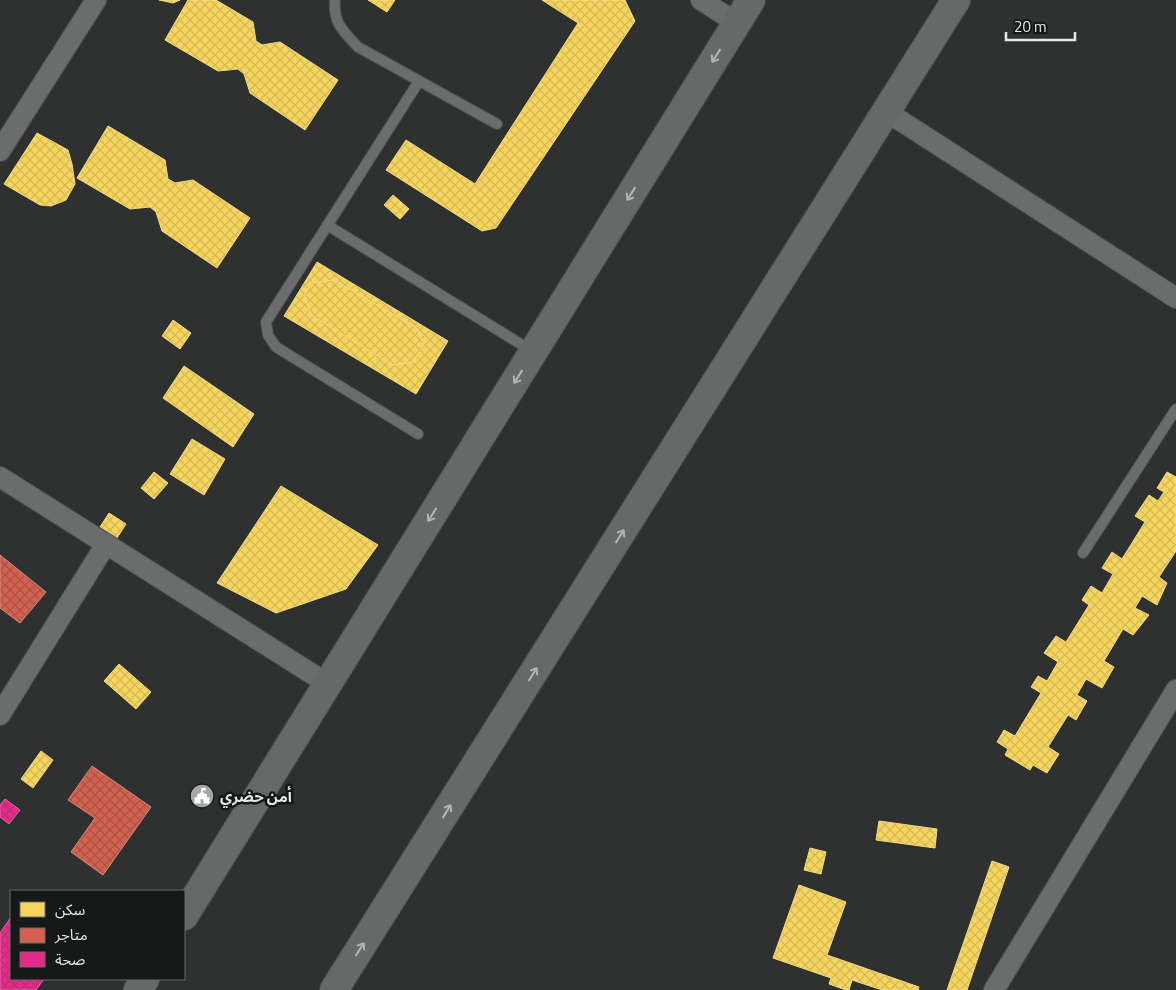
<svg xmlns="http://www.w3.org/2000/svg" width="1176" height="990" viewBox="0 0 1176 990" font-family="'Titillium Web','Noto Sans Arabic',sans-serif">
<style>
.homes{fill:url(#homes-cross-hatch);stroke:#f1db85}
.shops{fill:url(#shops-cross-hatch);stroke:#da897b}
.health{fill:url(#health-cross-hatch);stroke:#e662a6}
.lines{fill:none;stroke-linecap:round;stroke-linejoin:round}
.service-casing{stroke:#4d4f4e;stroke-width:12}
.minor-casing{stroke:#4d4f4e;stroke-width:22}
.primary-casing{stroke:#4d4f4e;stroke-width:30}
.service{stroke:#6b6c6c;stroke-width:10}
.minor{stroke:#6b6c6c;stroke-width:20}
.primary{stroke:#646a67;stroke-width:28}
.oneway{stroke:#b1b6b3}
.labels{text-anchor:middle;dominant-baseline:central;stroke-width:5;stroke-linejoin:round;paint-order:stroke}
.poi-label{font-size:15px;font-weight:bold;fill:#e5e8e6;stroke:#171918;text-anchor:start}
</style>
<defs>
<pattern id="homes-cross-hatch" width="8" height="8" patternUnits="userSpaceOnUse" patternTransform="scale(1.25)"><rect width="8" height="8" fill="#f6d55c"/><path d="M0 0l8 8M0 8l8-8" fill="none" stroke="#d3b857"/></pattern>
<pattern id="shops-cross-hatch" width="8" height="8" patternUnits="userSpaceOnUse" patternTransform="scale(1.25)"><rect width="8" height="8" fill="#d6604d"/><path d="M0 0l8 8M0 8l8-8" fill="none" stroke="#a3574a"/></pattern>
<pattern id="health-cross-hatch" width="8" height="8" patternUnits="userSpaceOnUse" patternTransform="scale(1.25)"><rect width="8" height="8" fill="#e7298a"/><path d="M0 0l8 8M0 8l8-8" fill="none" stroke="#b63275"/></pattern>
</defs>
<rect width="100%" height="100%" fill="#2f3130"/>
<!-- homes -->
<path class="homes" d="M 159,0 L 180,0 L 173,3 Z
M 188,0 L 216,0 L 253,22 L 256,41 L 262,45 L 280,42 L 338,80 L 305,130 L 250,93 L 244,74 L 238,69 L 218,71 L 165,40 Z
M 368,0 L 395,0 L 387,12 Z
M 542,0 L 625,0 L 635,21 L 496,228 L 482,231 L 386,170 L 406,140 L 475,184 L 578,23 Z
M 108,126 L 165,160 L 168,179 L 175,183 L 193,180 L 250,218 L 217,268 L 162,231 L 156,212 L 150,207 L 130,209 L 77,178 Z
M 37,133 L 68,150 L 72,164 L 75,184 L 66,200 L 51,206 L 40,205 L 4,184 Z
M 393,195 L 409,209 L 400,219 L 384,205 Z
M 317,262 L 448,341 L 416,394 L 284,316 Z
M 334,280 L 417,328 L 424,345 L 413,362 L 393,365 L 311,315 L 304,296 L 311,283 Z
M 173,320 L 191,333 L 180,349 L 162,336 Z
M 184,366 L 254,414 L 233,447 L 163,398 Z
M 192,439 L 225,459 L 204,495 L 170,474 Z
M 154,472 L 168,483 L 154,499 L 141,488 Z
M 1167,472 L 1176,477 L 1176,551 L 1159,577 L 1167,583 L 1157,605 L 1142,596 L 1135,608 L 1149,615 L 1133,635 L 1123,629 L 1104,661 L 1114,667 L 1102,688 L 1086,679 L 1077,695 L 1087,701 L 1076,720 L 1068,715 L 1048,747 L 1059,754 L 1047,773 L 1033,765 L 1030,770 L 1005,755 L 1008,749 L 997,742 L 1004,730 L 1015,736 L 1041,693 L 1031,687 L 1038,676 L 1047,681 L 1058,662 L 1044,653 L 1056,636 L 1066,642 L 1089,605 L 1082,600 L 1091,586 L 1102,593 L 1113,574 L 1102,568 L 1112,552 L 1122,559 L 1145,522 L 1135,516 L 1149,495 L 1158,501 L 1164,492 L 1157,488 Z
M 281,486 L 378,545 L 346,589 L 276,613 L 217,583 Z
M 109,513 L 126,524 L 117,538 L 100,527 Z
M 119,664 L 151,692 L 136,709 L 104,681 Z
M 41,751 L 53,760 L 33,788 L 21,779 Z
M 879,821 L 937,829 L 935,848 L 876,840 Z
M 810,848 L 826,852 L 821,874 L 804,870 Z
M 992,861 L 1009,867 L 967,990 L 947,990 Z
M 799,885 L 846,902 L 827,955 L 919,987 L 918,990 L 882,990 L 852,980 L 849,990 L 846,990 L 829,984 L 831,978 L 773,958 Z"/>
<!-- shops -->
<path class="shops" d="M 0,555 L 46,592 L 20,623 L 0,608 Z
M 92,766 L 151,807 L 103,875 L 71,852 L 95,818 L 68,800 Z"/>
<!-- health -->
<path class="health" d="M 5,799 L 20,810 L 9,824 L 0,817 L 0,805 Z
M 11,917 L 11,979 L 44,979 L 36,990 L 0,990 L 0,933 Z"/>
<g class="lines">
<!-- service casing -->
<g class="service-casing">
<path id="service" d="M 335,0 C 333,23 343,31 358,47 L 497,124
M 327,225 L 532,351
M 418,434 L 276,347 L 268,335 L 266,322 L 419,81
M 1083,553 L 1176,409"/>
</g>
<!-- minor casing -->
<g class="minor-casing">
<path id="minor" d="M 701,0 L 737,23
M 887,112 L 1176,298
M 0,151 L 96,0
M 0,477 L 328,684
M 0,715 L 106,544
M 994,990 L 1176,690"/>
</g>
<!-- primary casing -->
<g class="primary-casing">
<path id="primary" d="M 184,916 L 751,0
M 138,990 L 145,979
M 334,990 L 956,0"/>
</g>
<!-- service -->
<use href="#service" class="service"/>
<!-- minor -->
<use href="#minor" class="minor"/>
<!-- primary -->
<use href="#primary" class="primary"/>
</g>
<!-- one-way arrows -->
<defs><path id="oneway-shaft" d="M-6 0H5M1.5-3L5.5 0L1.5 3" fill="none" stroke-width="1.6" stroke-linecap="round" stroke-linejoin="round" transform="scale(1.25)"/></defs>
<g class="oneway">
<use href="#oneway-shaft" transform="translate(716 56) rotate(122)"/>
<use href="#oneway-shaft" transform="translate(631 194) rotate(122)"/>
<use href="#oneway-shaft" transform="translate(518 377) rotate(122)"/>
<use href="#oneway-shaft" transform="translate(432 515) rotate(122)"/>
<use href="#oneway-shaft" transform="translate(620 536) rotate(-58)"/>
<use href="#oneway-shaft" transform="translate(533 674) rotate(-58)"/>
<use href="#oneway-shaft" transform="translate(447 811) rotate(-58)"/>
<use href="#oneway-shaft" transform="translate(360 949) rotate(-58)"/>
</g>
<!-- icons -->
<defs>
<g id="civic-disc" transform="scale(1.25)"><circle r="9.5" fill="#a5a8a6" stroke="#171918"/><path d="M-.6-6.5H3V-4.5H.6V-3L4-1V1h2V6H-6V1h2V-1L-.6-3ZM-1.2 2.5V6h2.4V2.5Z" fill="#fff"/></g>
</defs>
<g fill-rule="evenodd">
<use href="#civic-disc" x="202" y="796"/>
</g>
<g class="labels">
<!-- poi labels -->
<g class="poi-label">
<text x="220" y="796">أمن حضري</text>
</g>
</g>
<!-- legend -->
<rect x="10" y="890" width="175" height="90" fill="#171918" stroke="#696c6a"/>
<rect x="20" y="902" width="25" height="15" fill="#f6d55c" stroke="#696c6a"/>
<text x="55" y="915" font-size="15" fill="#e5e8e6">سكن</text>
<rect x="20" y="928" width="25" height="15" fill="#d6604d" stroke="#696c6a"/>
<text x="55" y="940" font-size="15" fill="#e5e8e6">متاجر</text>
<rect x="20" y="952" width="25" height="15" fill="#e7298a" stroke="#696c6a"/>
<text x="55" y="965" font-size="15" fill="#e5e8e6">صحة</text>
<!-- scale -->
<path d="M1006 32v8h69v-8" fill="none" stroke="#e5e8e6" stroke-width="2.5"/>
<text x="1014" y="32" font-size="15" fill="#e5e8e6" stroke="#171918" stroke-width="4" paint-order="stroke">20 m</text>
</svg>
